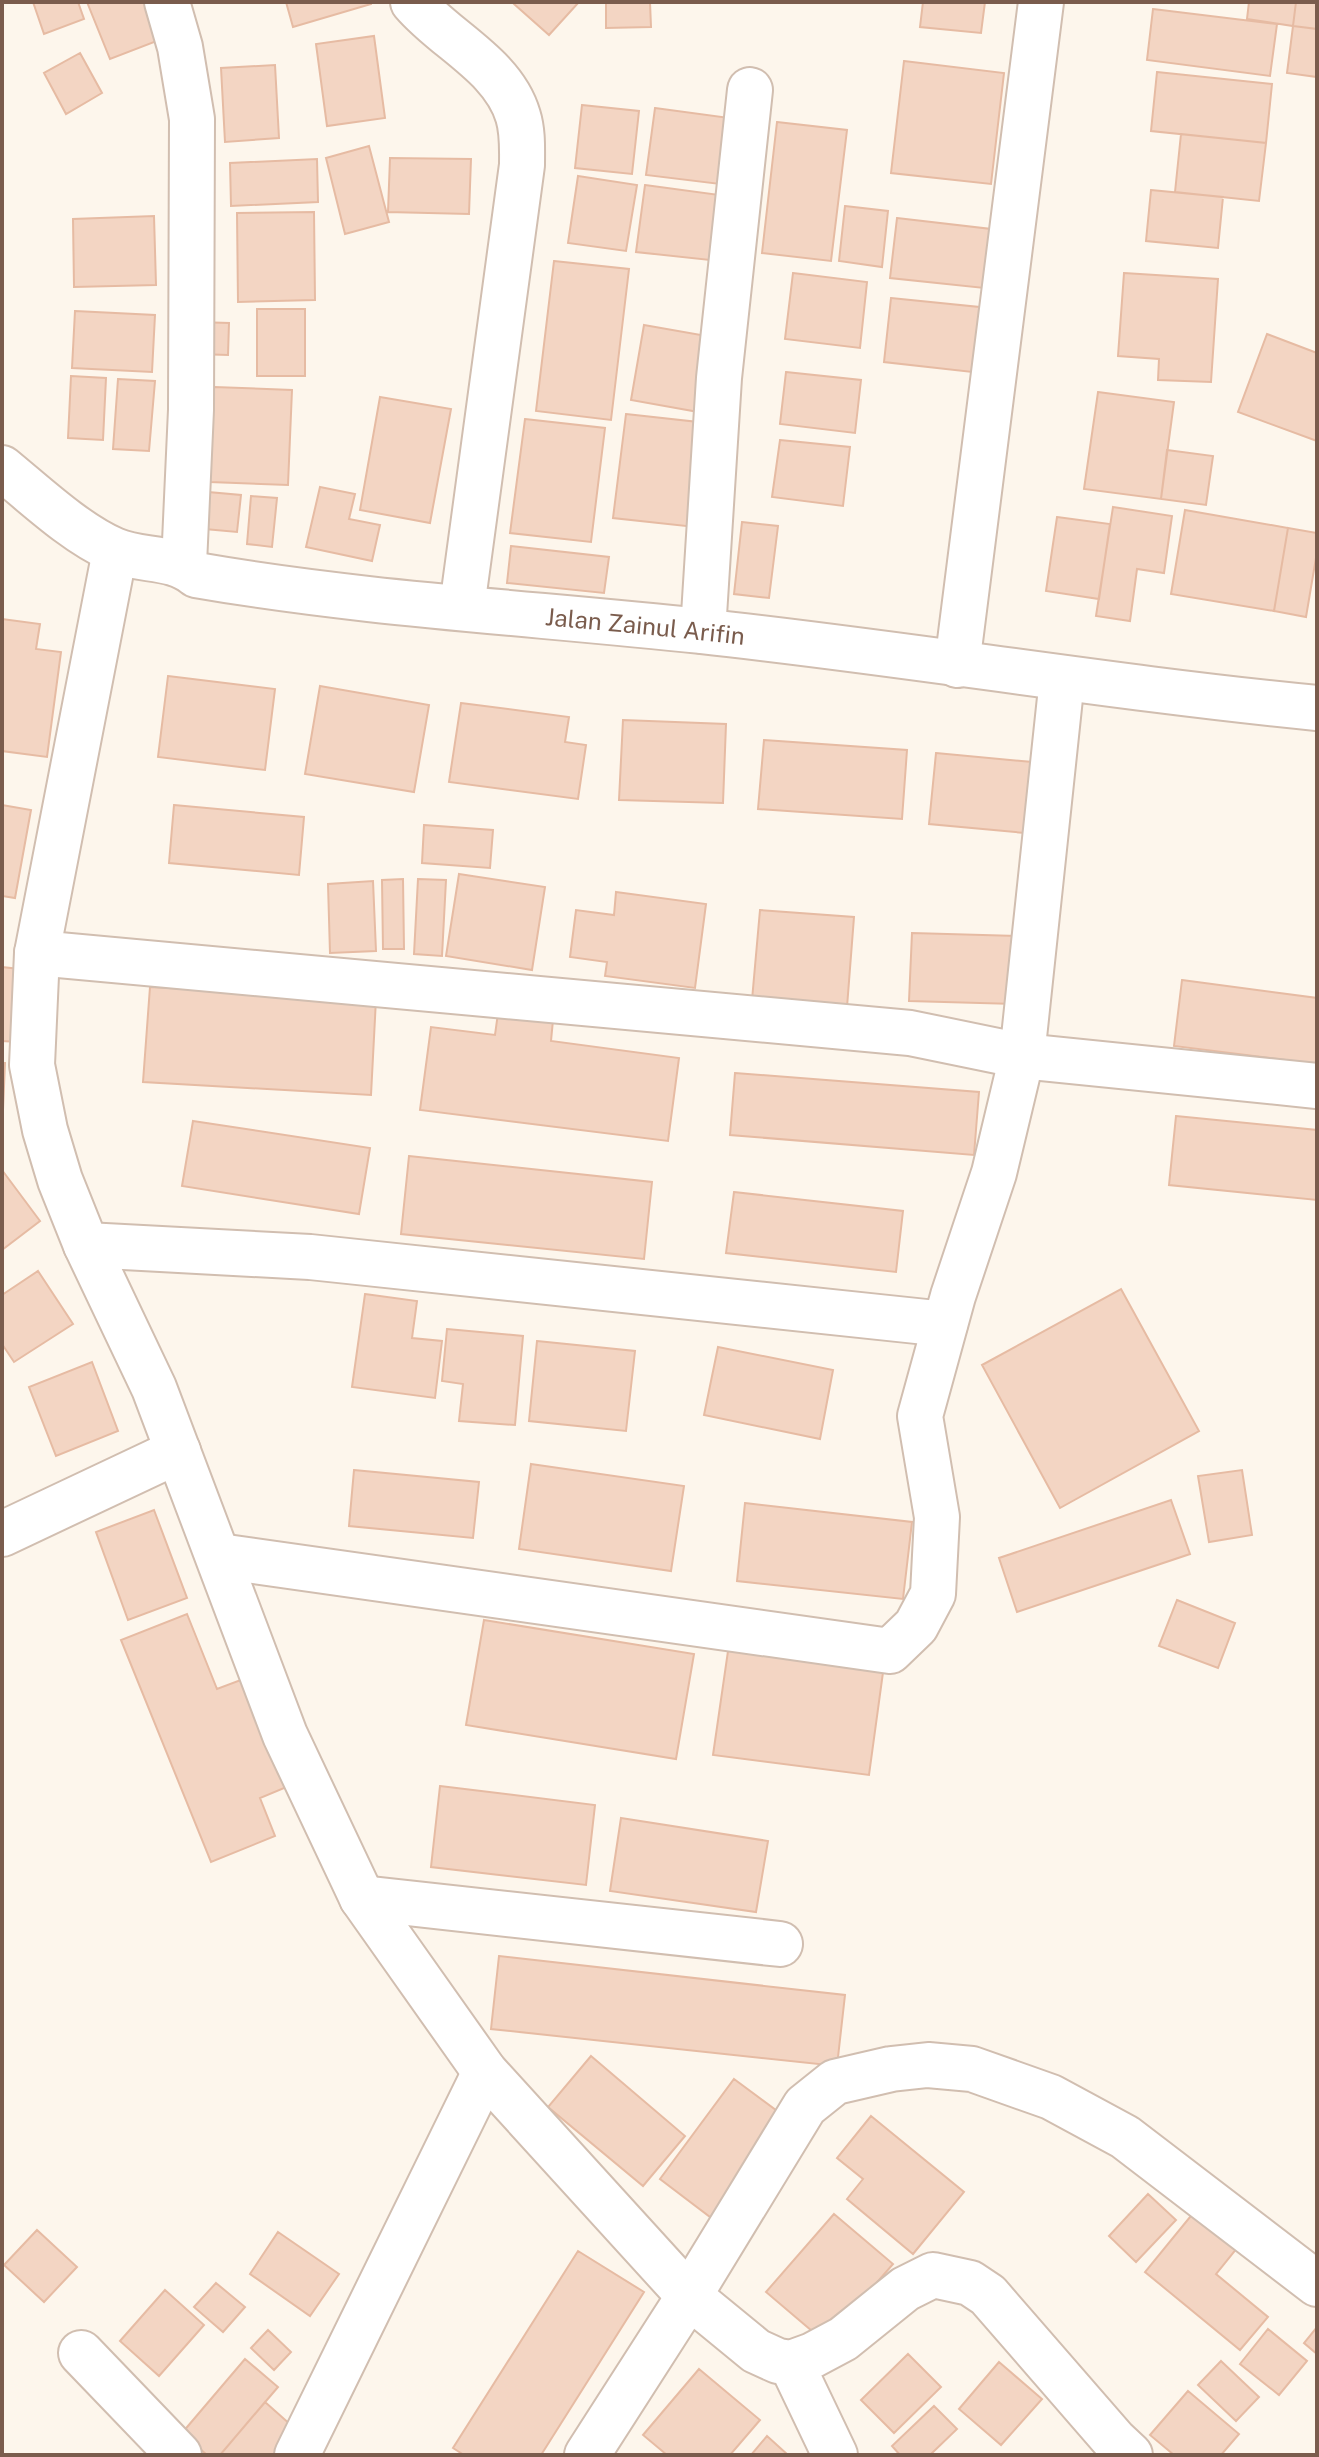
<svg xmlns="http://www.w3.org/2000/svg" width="1319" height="2457" viewBox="0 0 1319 2457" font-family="'Public Sans',sans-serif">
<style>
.building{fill:#f3d5c3;stroke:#e6bba3;stroke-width:2}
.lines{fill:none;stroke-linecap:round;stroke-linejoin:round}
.minor-casing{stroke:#d1beb0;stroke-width:48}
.minor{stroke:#fff;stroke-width:44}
.labels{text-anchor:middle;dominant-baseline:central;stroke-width:6;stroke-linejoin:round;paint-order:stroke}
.street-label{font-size:24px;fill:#7a5c4d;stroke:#fffaf3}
</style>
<rect width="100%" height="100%" fill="#fdf6ec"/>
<!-- building -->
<path class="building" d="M 33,2 L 78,2 L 84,19 L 44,34 Z
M 87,2 L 148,2 L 162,39 L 110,59 Z
M 286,2 L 371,2 L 371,4 L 293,27 Z
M 515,2 L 579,2 L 549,35 L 514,4 Z
M 606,2 L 650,2 L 651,27 L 606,28 Z
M 923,2 L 985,2 L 981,33 L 920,27 Z
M 1249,2 L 1296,2 L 1293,26 L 1247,19 Z
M 1296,2 L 1317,2 L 1317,29 L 1293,26 Z
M 1153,9 L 1277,24 L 1270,76 L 1147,60 Z
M 1293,26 L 1317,29 L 1317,77 L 1287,73 Z
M 374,36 L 385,118 L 327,126 L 316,44 Z
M 80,53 L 102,93 L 66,114 L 44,73 Z
M 904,61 L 1004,73 L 991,184 L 891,173 Z
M 275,65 L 279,138 L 225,142 L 221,68 Z
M 1157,72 L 1272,84 L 1266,143 L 1151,131 Z
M 582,105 L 639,111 L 632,174 L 575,168 Z
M 655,108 L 737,119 L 728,185 L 646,175 Z
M 777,122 L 847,130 L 831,261 L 762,253 Z
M 1181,134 L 1266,143 L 1259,201 L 1175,192 Z
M 369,146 L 389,222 L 345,234 L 326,158 Z
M 390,158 L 471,159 L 469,214 L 388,212 Z
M 317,159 L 318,202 L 231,206 L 230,163 Z
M 578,176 L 637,185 L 626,251 L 568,243 Z
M 645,185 L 727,196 L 719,261 L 636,252 Z
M 1151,190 L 1223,197 L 1218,248 L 1146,241 Z
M 845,206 L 888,211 L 882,267 L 839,261 Z
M 314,212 L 315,300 L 238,302 L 237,213 Z
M 154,216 L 156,285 L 74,287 L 73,219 Z
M 897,218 L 991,229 L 984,288 L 890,278 Z
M 554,261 L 629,269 L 611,420 L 536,411 Z
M 793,273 L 867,282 L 860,348 L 785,339 Z
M 1124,273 L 1218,279 L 1211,382 L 1158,380 L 1159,359 L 1118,356 Z
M 891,298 L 999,309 L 990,374 L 884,362 Z
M 257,309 L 305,309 L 305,376 L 257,376 Z
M 75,311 L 155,315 L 152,372 L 72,368 Z
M 197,322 L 229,323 L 228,355 L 196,354 Z
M 644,325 L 718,338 L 704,413 L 631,400 Z
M 1267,334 L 1317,353 L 1317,441 L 1238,412 Z
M 786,372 L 861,380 L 855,433 L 780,424 Z
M 71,376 L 106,378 L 103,440 L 68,438 Z
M 118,379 L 155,381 L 149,451 L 113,449 Z
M 214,387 L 292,390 L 288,485 L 210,482 Z
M 1098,392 L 1174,402 L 1161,499 L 1084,489 Z
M 380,397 L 451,409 L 430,523 L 360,510 Z
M 626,414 L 707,423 L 695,527 L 613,518 Z
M 525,419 L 605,428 L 591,542 L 510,533 Z
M 780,440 L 850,447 L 843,506 L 772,497 Z
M 1167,450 L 1213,456 L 1206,505 L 1161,499 Z
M 320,487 L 355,494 L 349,519 L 380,525 L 372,561 L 306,547 Z
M 197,491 L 241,495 L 237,532 L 194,528 Z
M 251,496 L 277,498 L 272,547 L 247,544 Z
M 1113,507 L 1172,516 L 1164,573 L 1137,569 L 1130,621 L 1096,616 Z
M 1185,510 L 1288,528 L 1274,611 L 1171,594 Z
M 1057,517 L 1110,524 L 1099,599 L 1046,591 Z
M 742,522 L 778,526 L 769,598 L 734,594 Z
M 1288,528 L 1317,533 L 1317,552 L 1306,617 L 1274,611 Z
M 511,546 L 609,557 L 604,593 L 507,583 Z
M 2,619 L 40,624 L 36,649 L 61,652 L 47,757 L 2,751 Z
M 168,676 L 275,689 L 265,770 L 158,757 Z
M 320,686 L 429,705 L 414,792 L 305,774 Z
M 461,703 L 569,717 L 565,742 L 586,745 L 578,799 L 449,782 Z
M 623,720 L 726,724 L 723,803 L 619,800 Z
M 764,740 L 907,750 L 902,819 L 758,809 Z
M 936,753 L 1043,763 L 1036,834 L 929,824 Z
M 2,805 L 31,810 L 15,898 L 2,896 Z
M 174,805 L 304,817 L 299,875 L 169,863 Z
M 424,825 L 493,830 L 490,868 L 422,863 Z
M 459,874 L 545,887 L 532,970 L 446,956 Z
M 403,879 L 404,949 L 383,949 L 382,880 Z
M 418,879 L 446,880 L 442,956 L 414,954 Z
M 373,881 L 376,951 L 330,953 L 328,884 Z
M 616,892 L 706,904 L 695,988 L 605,976 L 607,962 L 570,957 L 576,910 L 614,915 Z
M 760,910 L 854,917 L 847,1007 L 752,1000 Z
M 912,933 L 1018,936 L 1015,1004 L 909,1001 Z
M 2,967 L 28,970 L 18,1042 L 2,1041 Z
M 1182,980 L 1317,998 L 1317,1064 L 1174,1046 Z
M 150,987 L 376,999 L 371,1095 L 143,1082 Z
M 498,1013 L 553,1020 L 551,1041 L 679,1058 L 668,1141 L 420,1110 L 431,1027 L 495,1035 Z
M 2,1063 L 5,1063 L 2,1133 Z
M 735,1073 L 979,1092 L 974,1155 L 730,1135 Z
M 1176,1116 L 1317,1130 L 1317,1200 L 1169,1185 Z
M 193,1121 L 370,1148 L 359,1214 L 182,1186 Z
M 409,1156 L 652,1182 L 644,1259 L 401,1234 Z
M 2,1170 L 40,1221 L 2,1250 Z
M 734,1192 L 903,1211 L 896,1272 L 726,1253 Z
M 38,1271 L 73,1324 L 14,1362 L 2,1344 L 2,1295 Z
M 1121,1289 L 1199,1431 L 1060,1508 L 982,1365 Z
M 365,1294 L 417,1301 L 412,1338 L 442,1341 L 435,1398 L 352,1387 Z
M 447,1329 L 523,1336 L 515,1425 L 459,1421 L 463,1384 L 442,1381 Z
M 537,1341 L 635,1351 L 626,1431 L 529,1421 Z
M 718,1347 L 833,1370 L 820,1439 L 704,1415 Z
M 92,1362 L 118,1431 L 56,1456 L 29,1387 Z
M 531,1464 L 684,1486 L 671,1571 L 519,1549 Z
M 354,1470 L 479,1482 L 473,1538 L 349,1526 Z
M 1242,1470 L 1252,1535 L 1209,1542 L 1198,1476 Z
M 1171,1500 L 1190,1554 L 1017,1612 L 999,1558 Z
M 745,1503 L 912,1522 L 903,1599 L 737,1581 Z
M 154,1510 L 187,1598 L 128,1620 L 96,1532 Z
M 1177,1600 L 1235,1623 L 1218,1668 L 1159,1646 Z
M 187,1614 L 217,1689 L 246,1678 L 289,1786 L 260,1798 L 275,1836 L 211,1862 L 121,1640 Z
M 484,1620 L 694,1654 L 676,1759 L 466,1725 Z
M 729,1644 L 884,1665 L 869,1775 L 713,1755 Z
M 440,1786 L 595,1805 L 586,1885 L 431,1867 Z
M 621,1818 L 768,1841 L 756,1912 L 610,1891 Z
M 499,1956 L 845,1995 L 837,2066 L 491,2029 Z
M 591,2056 L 685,2136 L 643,2186 L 548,2107 Z
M 734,2079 L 788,2119 L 714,2220 L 660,2179 Z
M 871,2116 L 964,2192 L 913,2254 L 847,2199 L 863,2179 L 837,2158 Z
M 1148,2194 L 1176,2220 L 1136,2262 L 1109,2236 Z
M 1199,2206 L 1242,2242 L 1216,2274 L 1268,2317 L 1240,2350 L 1145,2272 Z
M 834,2214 L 893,2264 L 825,2342 L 766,2292 Z
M 37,2230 L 77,2267 L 44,2302 L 4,2265 Z
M 278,2232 L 339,2274 L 310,2316 L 250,2274 Z
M 578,2251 L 644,2292 L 541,2455 L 464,2455 L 453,2448 Z
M 216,2283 L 245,2307 L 223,2332 L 194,2307 Z
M 165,2290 L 204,2325 L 159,2376 L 120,2341 Z
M 1317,2327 L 1317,2354 L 1304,2343 Z
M 1268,2329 L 1307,2361 L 1279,2395 L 1240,2364 Z
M 268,2330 L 291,2352 L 274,2370 L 251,2348 Z
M 908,2354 L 941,2387 L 894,2433 L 861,2400 Z
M 245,2359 L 278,2387 L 220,2455 L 207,2455 L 182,2433 Z
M 1221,2361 L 1259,2397 L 1236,2421 L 1198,2385 Z
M 999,2362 L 1042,2399 L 1001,2445 L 959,2409 Z
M 699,2369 L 760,2420 L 730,2455 L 667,2455 L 643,2435 Z
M 1188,2391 L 1239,2434 L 1221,2455 L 1174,2455 L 1150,2435 Z
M 265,2402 L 300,2433 L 281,2455 L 220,2455 Z
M 934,2406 L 957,2429 L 930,2455 L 900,2455 L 892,2446 Z
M 767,2436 L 788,2455 L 751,2455 Z"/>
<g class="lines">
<!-- minor casing -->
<g class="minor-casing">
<g id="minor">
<path d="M 167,2 L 180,47 L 192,119 L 191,410 L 184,564"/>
<path d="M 413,2 C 445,40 503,65 518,116 C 523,132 522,148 522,165 L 462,607"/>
<path id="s1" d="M 2,468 C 35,495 75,533 114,550 C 141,562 173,555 196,575 C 363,604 532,613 700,631 C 906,653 1111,688 1317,708"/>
<path d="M 115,551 L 37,953 L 32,1065 L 45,1130 L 60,1180 L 86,1245 L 154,1388 L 285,1735 L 362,1898 L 485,2072 L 689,2296 L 756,2351 L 778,2361 L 791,2363 L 813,2355 L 843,2339 L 905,2289 L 933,2275 L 970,2283 L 988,2295 L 1114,2440 L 1130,2455"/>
<path d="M 703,631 L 719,378 L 750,90"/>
<path d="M 957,665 L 1041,2"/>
<path d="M 37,953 L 910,1033 L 1022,1056 L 1317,1086"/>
<path d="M 86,1245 L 310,1257 L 945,1324"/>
<path d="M 2,1534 L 178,1451"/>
<path d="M 219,1556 L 890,1651 L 916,1626 L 933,1594 L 937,1517 L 920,1416 L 953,1296 L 994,1173 L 1022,1056 L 1062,679"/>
<path d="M 362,1898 L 780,1944"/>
<path d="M 81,2353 L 179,2455"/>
<path d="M 791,2363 L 835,2455"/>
<path d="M 297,2455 L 485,2072"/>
<path d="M 587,2455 L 689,2296 L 805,2106 L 835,2082 L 891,2069 L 928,2065 L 972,2069 L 1051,2097 L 1125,2137 L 1317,2284"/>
</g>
</g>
<!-- minor -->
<use href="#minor" class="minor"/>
</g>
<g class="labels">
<!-- street labels -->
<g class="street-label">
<text stroke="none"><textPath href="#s1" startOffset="678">Jalan Zainul Arifin</textPath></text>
</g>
</g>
<!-- border -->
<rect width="1319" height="2457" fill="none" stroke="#7a5c4d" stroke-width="8"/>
</svg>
